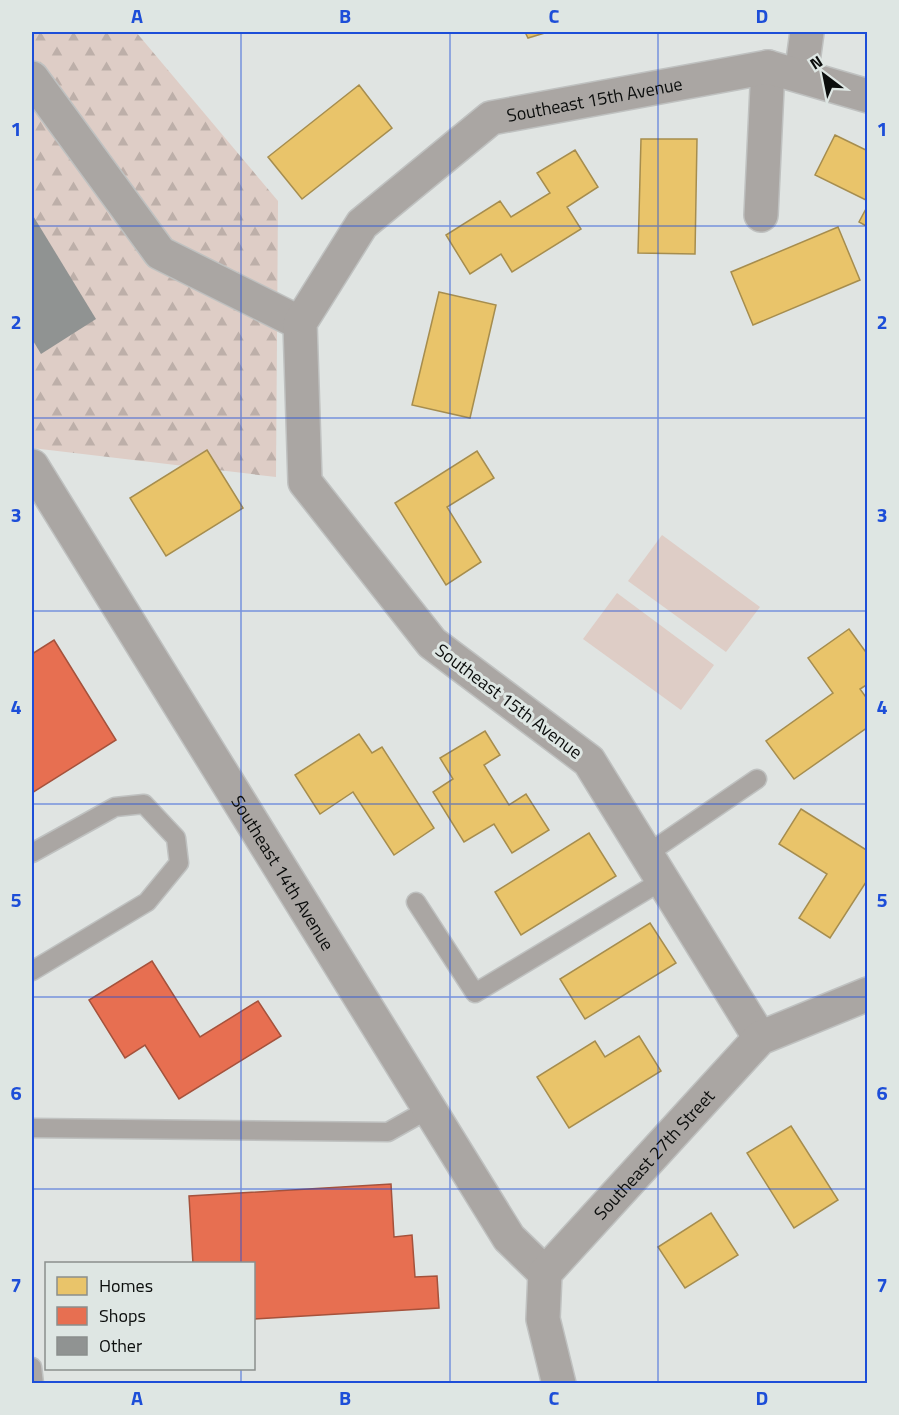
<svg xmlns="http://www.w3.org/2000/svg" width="899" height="1415" viewBox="0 0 899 1415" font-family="'Titillium Web',sans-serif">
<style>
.green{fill:#decdc6}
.forest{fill:url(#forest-firs)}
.homes{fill:#e9c46a;stroke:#a68d4e;stroke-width:1.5}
.shops{fill:#e76f51;stroke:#a5523c;stroke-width:1.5}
.building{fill:#909392}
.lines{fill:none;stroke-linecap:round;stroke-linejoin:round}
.service-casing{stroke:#bfc1c0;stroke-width:21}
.minor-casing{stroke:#bfc1c0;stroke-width:36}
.service{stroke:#aaa6a3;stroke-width:18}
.minor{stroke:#aaa6a3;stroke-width:33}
.grid{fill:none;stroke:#1d4ed8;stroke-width:1.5;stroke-opacity:0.55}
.labels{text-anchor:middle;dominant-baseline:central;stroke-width:6;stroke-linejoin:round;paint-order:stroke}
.street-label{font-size:18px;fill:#0b0d0c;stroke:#dee6e3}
.neatline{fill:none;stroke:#1d4ed8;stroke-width:2}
.grid-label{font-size:20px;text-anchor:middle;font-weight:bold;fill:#1d4ed8}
</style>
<defs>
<pattern id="forest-firs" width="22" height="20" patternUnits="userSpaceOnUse" patternTransform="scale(1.5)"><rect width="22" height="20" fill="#decdc6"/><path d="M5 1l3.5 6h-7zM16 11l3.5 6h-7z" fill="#bdafa9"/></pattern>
</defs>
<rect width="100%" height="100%" fill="#e0e4e2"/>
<!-- green -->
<path class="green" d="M 662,535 L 760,607 L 726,652 L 628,581 Z
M 617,593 L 714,665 L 681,710 L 583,639 Z"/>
<!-- forest -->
<path class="forest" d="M 32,32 L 136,32 L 278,201 L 276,477 L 32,448 Z"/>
<!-- homes -->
<path class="homes" d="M 525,32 L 548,32 L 528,38 Z
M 359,85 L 392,128 L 302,199 L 268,157 Z
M 835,135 L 868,151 L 868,201 L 815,175 Z
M 641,139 L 697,139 L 695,254 L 638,253 Z
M 575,150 L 598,187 L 567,207 L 581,229 L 512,272 L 501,254 L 470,274 L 446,235 L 500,201 L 511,217 L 550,193 L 537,173 Z
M 868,205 L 868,227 L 859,222 Z
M 838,227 L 860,280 L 753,325 L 731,272 Z
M 439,292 L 496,305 L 470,418 L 412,405 Z
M 207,450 L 243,508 L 166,556 L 130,498 Z
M 477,451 L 494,478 L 447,507 L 481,562 L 446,585 L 395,503 Z
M 849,629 L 868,655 L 868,684 L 860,689 L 868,700 L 868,727 L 794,779 L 766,741 L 833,693 L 808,658 Z
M 485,731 L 500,755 L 484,765 L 509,805 L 526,794 L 549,830 L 512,853 L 494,824 L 464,842 L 433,792 L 453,779 L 440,758 Z
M 359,734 L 372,753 L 382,747 L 434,828 L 394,855 L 353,792 L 320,814 L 295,775 Z
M 801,809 L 868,851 L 868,879 L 830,938 L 799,918 L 827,874 L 779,844 Z
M 589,833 L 616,876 L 521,935 L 495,892 Z
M 650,923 L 676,963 L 585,1019 L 560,979 Z
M 639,1036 L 661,1071 L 569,1128 L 537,1077 L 595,1041 L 605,1057 Z
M 791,1126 L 838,1200 L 794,1228 L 747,1153 Z
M 711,1213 L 738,1255 L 685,1288 L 658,1247 Z"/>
<!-- shops -->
<path class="shops" d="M 54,640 L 116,740 L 32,793 L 32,654 Z
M 152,961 L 200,1037 L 258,1001 L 281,1036 L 179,1099 L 145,1045 L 125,1058 L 89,1000 Z
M 391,1184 L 394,1237 L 412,1235 L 415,1277 L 437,1276 L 439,1308 L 254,1319 L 254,1264 L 193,1264 L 189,1196 Z"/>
<!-- building -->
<path class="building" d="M 32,214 L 96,319 L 41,354 L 32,339 Z"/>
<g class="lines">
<!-- service casing -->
<g class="service-casing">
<path id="service" d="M 32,853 L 115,807 L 144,804 L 176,838 L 179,863 L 147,902 L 32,971
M 647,854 L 757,779
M 416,902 L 475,993 L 663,880
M 32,1128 L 388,1132 L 429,1109
M 32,1367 L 34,1384"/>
</g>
<!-- minor casing -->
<g class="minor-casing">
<g id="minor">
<path d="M 801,76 L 807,32"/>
<path d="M 32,78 L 160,253 L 300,323"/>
<path d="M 761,215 L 768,67"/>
<path id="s1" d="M 32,466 L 509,1238 L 545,1273"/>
<path id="s2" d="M 760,1038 L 589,761 L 432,643 L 305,482 L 300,323 L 362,224 L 491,118 L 768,67 L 868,96"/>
<path id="s3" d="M 559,1384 L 543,1319 L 545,1273 L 760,1038 L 868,994"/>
</g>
</g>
<!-- service -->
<use href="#service" class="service"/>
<!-- minor -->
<use href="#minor" class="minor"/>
</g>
<!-- grid -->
<path class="grid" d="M 241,32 L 241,1264M 450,32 L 450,1384M 658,32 L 658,1384M 32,226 L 868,226M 32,418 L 868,418M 32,611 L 868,611M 32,804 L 868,804M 32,997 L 868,997M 32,1189 L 868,1189M 241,1368 L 241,1384"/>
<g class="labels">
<!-- street labels -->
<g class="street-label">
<text stroke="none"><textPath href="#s2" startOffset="1275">Southeast 15th Avenue</textPath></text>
<text transform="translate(509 701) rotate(37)">Southeast 15th Avenue</text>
<text stroke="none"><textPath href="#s1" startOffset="478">Southeast 14th Avenue</textPath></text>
<text stroke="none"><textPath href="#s3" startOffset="274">Southeast 27th Street</textPath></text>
</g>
</g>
<!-- border -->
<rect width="899" height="1415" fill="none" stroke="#dee6e3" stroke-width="66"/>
<!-- legend -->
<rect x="45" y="1262" width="210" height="108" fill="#dee6e3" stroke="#8a8f8d" stroke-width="1.5"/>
<rect x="57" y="1277" width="30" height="18" fill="#e9c46a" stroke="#8a8f8d" stroke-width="1.5"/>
<text x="99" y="1292" font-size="18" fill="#0b0d0c">Homes</text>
<rect x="57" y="1307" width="30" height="18" fill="#e76f51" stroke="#8a8f8d" stroke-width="1.5"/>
<text x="99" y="1322" font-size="18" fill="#0b0d0c">Shops</text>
<rect x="57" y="1337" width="30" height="18" fill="#909392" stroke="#8a8f8d" stroke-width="1.5"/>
<text x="99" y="1352" font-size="18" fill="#0b0d0c">Other</text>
<!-- north arrow -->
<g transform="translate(824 75) rotate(328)" stroke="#dee6e3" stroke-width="4.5" paint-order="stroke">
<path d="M0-4.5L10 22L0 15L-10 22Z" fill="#0b0d0c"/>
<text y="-9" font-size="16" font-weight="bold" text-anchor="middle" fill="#0b0d0c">N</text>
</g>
<rect x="33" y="33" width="833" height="1349" class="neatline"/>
<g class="grid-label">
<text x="137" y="23">A</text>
<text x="345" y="23">B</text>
<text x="554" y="23">C</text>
<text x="762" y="23">D</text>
<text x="16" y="136">1</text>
<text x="882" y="136">1</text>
<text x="16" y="329">2</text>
<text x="882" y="329">2</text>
<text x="16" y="522">3</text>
<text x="882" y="522">3</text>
<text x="16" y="714">4</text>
<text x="882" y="714">4</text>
<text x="16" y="907">5</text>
<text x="882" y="907">5</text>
<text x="16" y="1100">6</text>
<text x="882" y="1100">6</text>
<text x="16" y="1292">7</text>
<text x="882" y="1292">7</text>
<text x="137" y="1405">A</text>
<text x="345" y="1405">B</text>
<text x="554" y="1405">C</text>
<text x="762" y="1405">D</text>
</g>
</svg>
